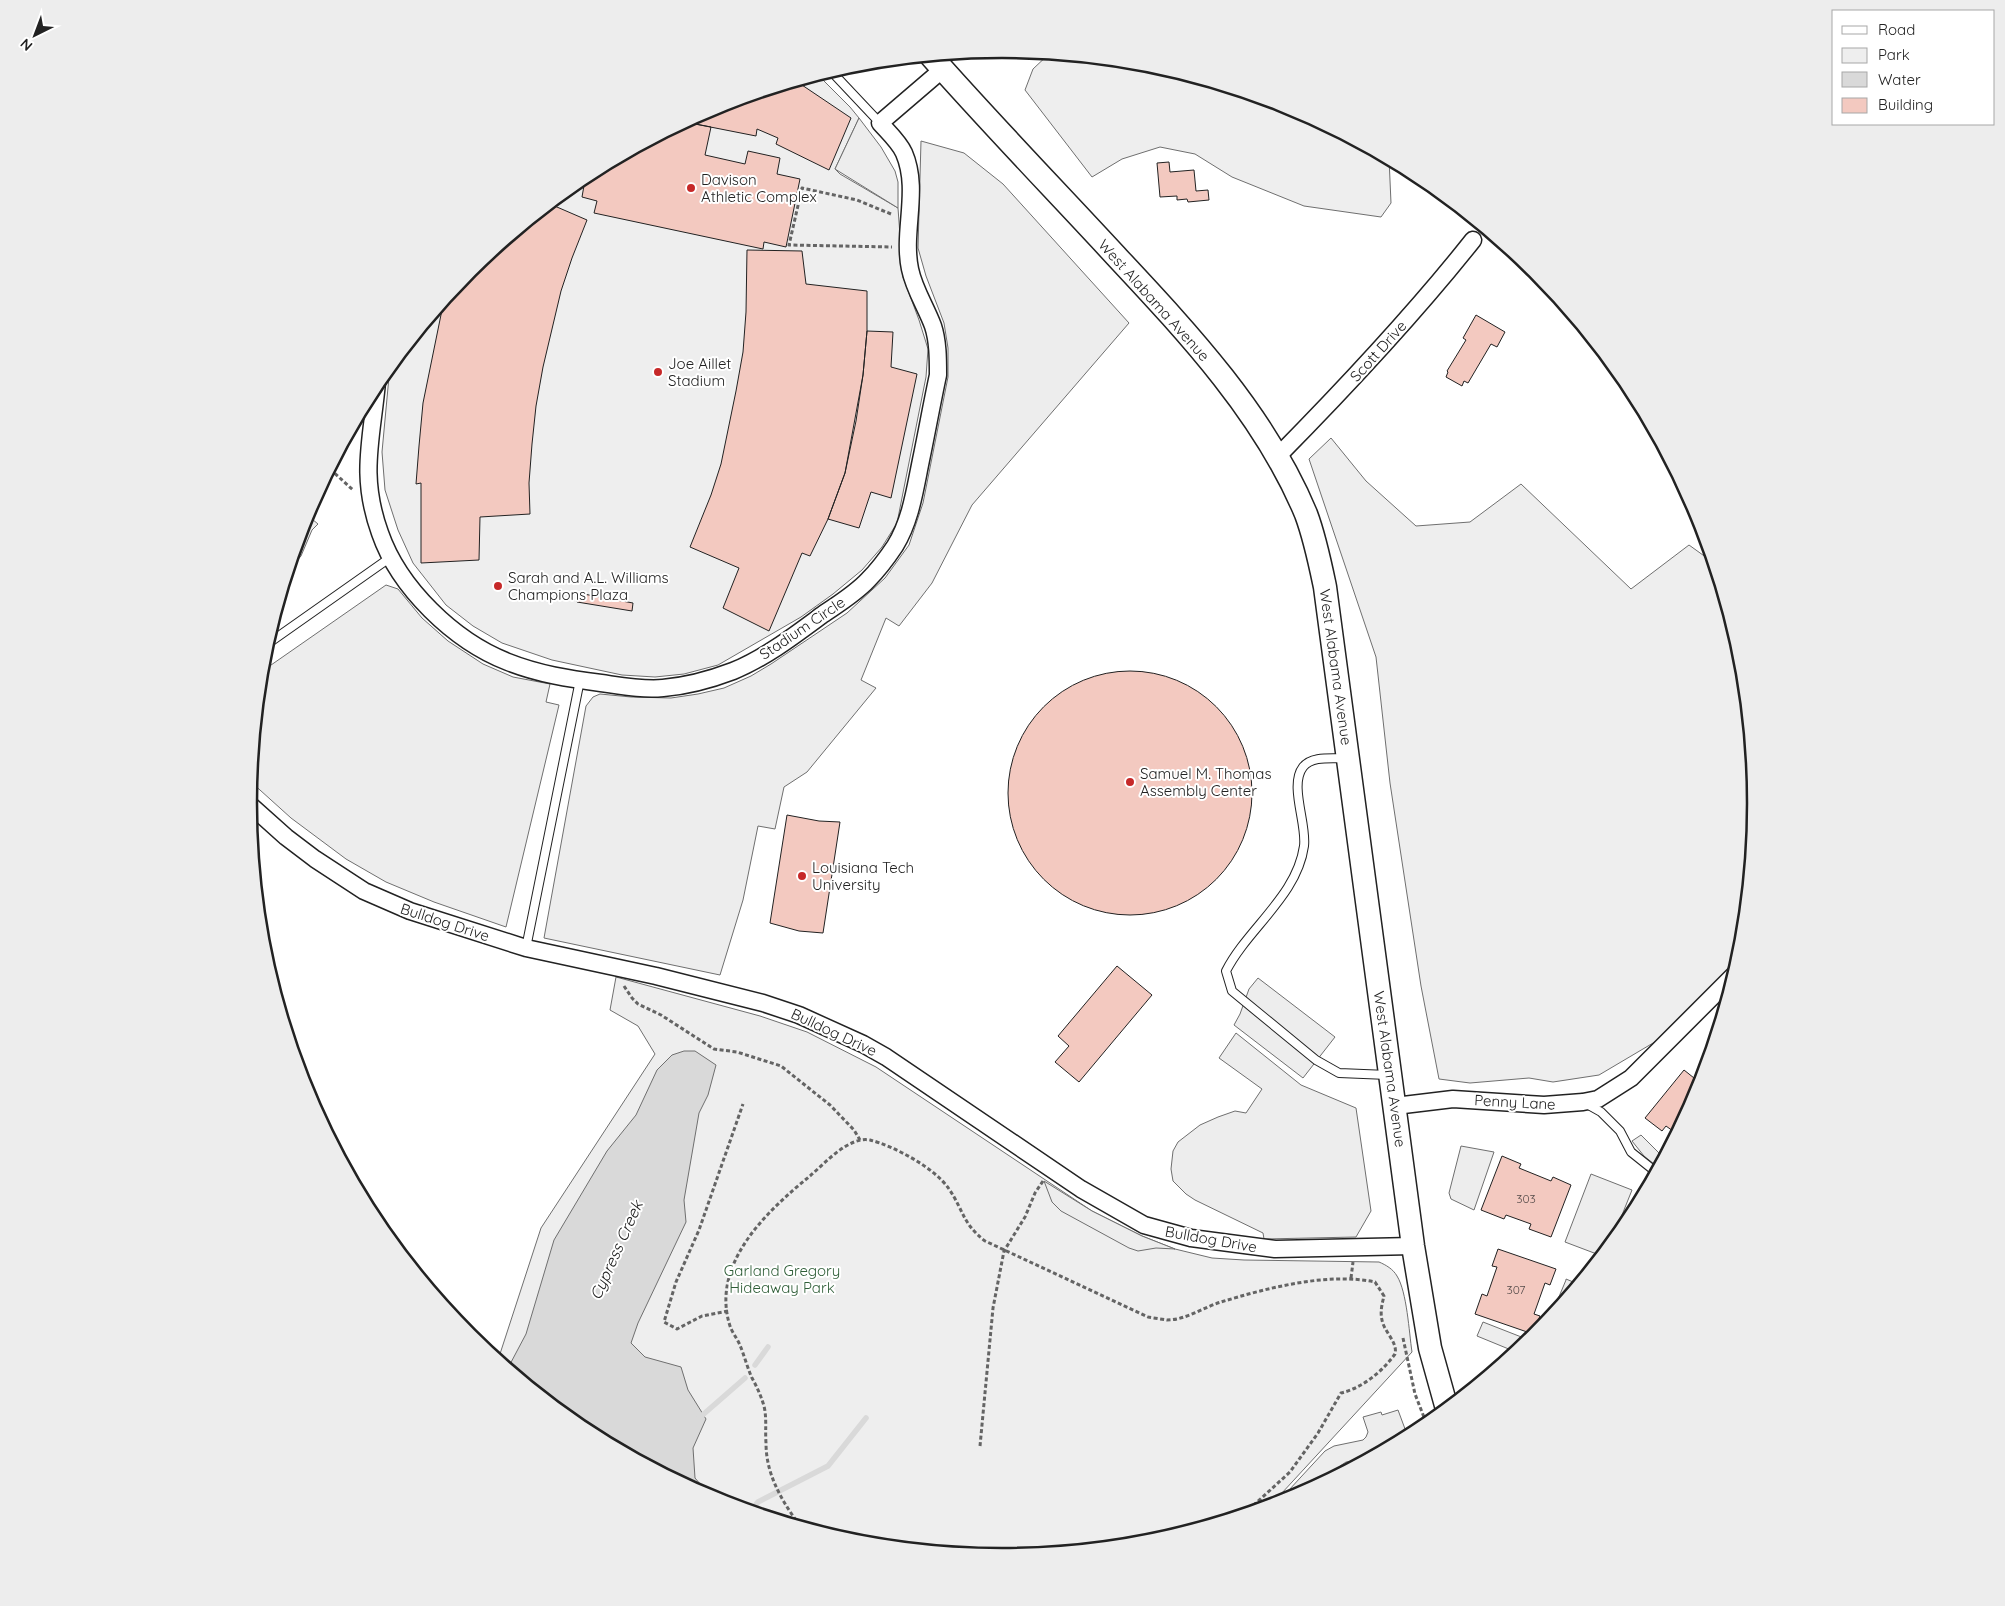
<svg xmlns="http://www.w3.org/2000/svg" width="2005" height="1606" viewBox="0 0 2005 1606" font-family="Quicksand,sans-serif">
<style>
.green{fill:#eee;stroke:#6f6f6f}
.parking{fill:#ededed;stroke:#6f6f6f}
.water{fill:#d9d9d9;stroke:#6f6f6f}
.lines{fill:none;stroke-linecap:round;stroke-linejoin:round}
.stream{stroke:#d9d9d9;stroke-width:5.5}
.building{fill:#f3c9c0;stroke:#222}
.service-casing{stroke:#222;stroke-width:10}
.minor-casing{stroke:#222;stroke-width:19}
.secondary-casing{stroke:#222;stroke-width:25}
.path{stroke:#646464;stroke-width:3;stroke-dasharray:4 2.5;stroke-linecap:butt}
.service{stroke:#fff;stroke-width:8}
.minor{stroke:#fff;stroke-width:16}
.secondary{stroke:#fff;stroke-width:22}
.poi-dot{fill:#c62828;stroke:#fff;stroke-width:2}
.labels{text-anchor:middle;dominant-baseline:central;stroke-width:4;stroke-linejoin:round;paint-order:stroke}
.number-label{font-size:12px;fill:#564c4a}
.poi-label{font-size:15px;fill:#222;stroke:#fff;text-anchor:start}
.street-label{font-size:15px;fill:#222;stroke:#fff}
.park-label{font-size:15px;fill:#2f5e38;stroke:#fff}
.water-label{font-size:16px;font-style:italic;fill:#222;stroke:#fff}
.rim{fill:none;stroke:#222;stroke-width:2.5}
</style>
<rect width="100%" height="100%" fill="#fff"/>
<!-- green -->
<path class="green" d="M 1050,53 L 1150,63 L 1291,106 L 1389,158 L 1391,203 L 1381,217 L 1304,206 L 1232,177 L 1195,154 L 1160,147 L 1122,159 L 1092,177 L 1025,90 L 1033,69 Z
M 818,75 L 850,107 L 859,118 L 835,169 L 840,174 L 898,208 L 903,277 L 919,320 L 928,349 L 926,377 L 897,523 L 882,547 L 862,570 L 833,594 L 801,617 L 718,665 L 684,674 L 655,677 L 622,675 L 552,660 L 502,643 L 473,626 L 446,605 L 413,563 L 398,530 L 385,490 L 382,452 L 390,366 L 469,269 L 584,176 L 714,106 Z
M 1331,438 L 1366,481 L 1416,526 L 1470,522 L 1521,484 L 1631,589 L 1689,545 L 1714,563 L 1742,656 L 1757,803 L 1742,950 L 1739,962 L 1720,979 L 1670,1033 L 1599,1075 L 1553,1082 L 1529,1078 L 1470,1083 L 1439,1079 L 1421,986 L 1390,783 L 1376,657 L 1309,459 Z
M 306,514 L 318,524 L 312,530 L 301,556 L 289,570 Z
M 616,977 L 760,1016 L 807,1032 L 876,1067 L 1092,1211 L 1142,1236 L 1175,1249 L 1212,1258 L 1244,1260 L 1379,1262 C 1386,1265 1393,1269 1397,1276 C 1407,1292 1409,1332 1412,1352 L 1269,1507 L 1149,1543 L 1002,1557 L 855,1543 L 714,1500 L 583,1430 L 498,1360 L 541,1228 L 655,1054 L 638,1026 L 610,1010 Z"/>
<!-- parking -->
<path class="parking" d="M 859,118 L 881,147 L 895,171 L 898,182 L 898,208 L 835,169 Z
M 921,141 L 964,153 L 1003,184 L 1129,323 L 972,505 L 932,583 L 899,626 L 886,618 L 861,680 L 876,688 L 807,772 L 784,787 L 775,829 L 758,826 L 743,900 L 720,975 L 544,938 L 586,706 L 593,697 L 600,694 L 631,697 L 671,698 L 698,694 L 724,688 L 751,676 L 771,664 L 847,613 L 885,578 L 909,545 L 923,503 L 948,377 L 948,348 L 944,323 L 926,276 L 918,248 Z
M 386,585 L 398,589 L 422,618 L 448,641 L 483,664 L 513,677 L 550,684 L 546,702 L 559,705 L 506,927 L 434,902 L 386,882 L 346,859 L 291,818 L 250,781 L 261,672 Z
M 1258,978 L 1335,1037 L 1303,1078 L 1234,1025 L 1240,1014 L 1249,989 Z
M 1236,1033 L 1301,1085 L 1356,1108 L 1371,1211 L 1356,1237 L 1264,1239 L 1263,1233 L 1195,1200 L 1186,1194 L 1173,1181 L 1171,1169 L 1173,1151 L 1178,1142 L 1200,1125 L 1218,1117 L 1235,1111 L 1246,1113 L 1262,1089 L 1219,1058 Z
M 1641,1135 L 1664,1158 L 1659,1168 L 1644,1156 L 1632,1141 Z
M 1461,1146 L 1494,1152 L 1474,1210 L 1451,1199 L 1449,1193 Z
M 1591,1174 L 1632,1190 L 1610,1245 L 1602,1256 L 1565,1242 Z
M 1044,1181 L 1092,1211 L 1142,1236 L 1175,1249 L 1156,1248 L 1138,1251 L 1129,1248 L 1061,1211 L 1052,1202 Z
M 1566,1279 L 1578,1284 L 1550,1318 L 1566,1280 Z
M 1483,1322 L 1529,1340 L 1528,1343 L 1516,1352 L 1477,1336 Z
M 1398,1410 L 1408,1437 L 1365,1460 L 1346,1462 L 1340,1466 L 1344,1472 L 1291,1500 L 1276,1504 L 1325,1451 L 1334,1446 L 1363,1440 L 1366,1437 L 1368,1432 L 1363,1417 L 1381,1412 L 1382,1415 Z"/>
<!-- water -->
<path class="water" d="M 684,1051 L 695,1051 L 716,1065 L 708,1095 L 699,1113 L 684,1200 L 686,1222 L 638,1323 L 631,1343 L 645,1357 L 681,1367 L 688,1390 L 706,1419 L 693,1448 L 695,1478 L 714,1500 L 583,1430 L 508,1368 L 526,1334 L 554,1240 L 607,1151 L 636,1115 L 657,1070 L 672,1055 Z"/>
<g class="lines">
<!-- stream -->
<path class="stream" d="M 755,1365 L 768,1347
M 698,1419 L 745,1378
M 751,1511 L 758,1502 L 828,1466 L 866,1418"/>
</g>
<!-- building -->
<path class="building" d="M 796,81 L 851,118 L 829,170 L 776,144 L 778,138 L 757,129 L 756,136 L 685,122 L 714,106 Z
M 685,122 L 711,127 L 705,155 L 745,164 L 748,151 L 780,158 L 777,174 L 800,179 L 786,247 L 764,242 L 763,249 L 594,213 L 597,201 L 582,197 L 586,174 Z
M 1169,162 L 1170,172 L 1194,170 L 1196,191 L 1208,190 L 1209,200 L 1188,202 L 1187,199 L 1177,200 L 1177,196 L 1160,197 L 1157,163 Z
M 550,204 L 587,220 L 572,258 L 561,291 L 543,367 L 536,406 L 532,444 L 529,483 L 530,514 L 480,517 L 479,560 L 421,563 L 421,483 L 416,484 L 419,446 L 423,403 L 444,300 L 469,269 Z
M 747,250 L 802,251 L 806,284 L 867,291 L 867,331 L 863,375 L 845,473 L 828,519 L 810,556 L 802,553 L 769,631 L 723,608 L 739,568 L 690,547 L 711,495 L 721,464 L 736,391 L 743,352 L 746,312 Z
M 1476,315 L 1505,332 L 1497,347 L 1491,344 L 1468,383 L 1464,381 L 1462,386 L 1446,377 L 1448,372 L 1447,371 L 1466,340 L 1463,338 Z
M 867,331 L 893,332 L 891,367 L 917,374 L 891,498 L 871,492 L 859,528 L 828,519 L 845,473 L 856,421 L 863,375 Z
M 578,593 L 633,603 L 632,611 L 577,602 Z
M1008 793a122 122 0 1 1 244 0a122 122 0 1 1-244 0Z
M 787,815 L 819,821 L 840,822 L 823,933 L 799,931 L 770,923 Z
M 1117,966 L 1152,995 L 1079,1082 L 1055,1062 L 1069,1046 L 1058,1036 Z
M 1684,1070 L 1699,1082 L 1695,1087 L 1699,1092 L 1677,1134 L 1666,1126 L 1662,1131 L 1645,1118 Z
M 1502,1156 L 1521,1164 L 1519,1168 L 1551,1181 L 1553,1177 L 1571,1185 L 1551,1237 L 1529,1229 L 1531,1224 L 1506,1215 L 1504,1219 L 1481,1210 Z
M 1498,1249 L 1556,1269 L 1550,1285 L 1545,1283 L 1534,1314 L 1540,1316 L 1533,1334 L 1475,1314 L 1482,1294 L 1487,1296 L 1497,1267 L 1492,1266 Z"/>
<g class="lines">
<!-- service casing -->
<g class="service-casing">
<path id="service" d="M 831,71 L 880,123
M 266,645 L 391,557
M 1346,758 C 1334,759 1312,755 1303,767 C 1289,785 1307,824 1304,846 C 1297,896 1248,928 1226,971 L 1232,991 L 1316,1060 L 1339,1073 L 1388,1075
M 526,948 L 580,680
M 1585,1103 L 1601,1112 L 1620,1131 L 1631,1152 L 1656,1172"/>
</g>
<!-- minor casing -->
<g class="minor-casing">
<path id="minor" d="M 377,382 C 372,439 359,475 380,533 C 399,588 454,641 508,662 C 538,674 570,679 601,683 C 622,686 643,690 663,688 C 686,686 712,679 733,671 C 765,658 795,635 822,615 C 838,604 855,594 868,580 C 878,570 887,558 895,546 C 911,520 915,489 921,460 C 927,431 932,403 938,375 C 938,359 938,341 933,326 C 926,307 914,289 910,269 C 902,231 920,190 904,153 C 899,142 888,132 880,123 L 943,69
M 1277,457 C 1345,388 1412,317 1473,240
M 248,803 L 286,837 L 315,859 L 364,891 L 410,911 L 526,948 L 656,976 L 763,1003 L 799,1015 L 863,1044 L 886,1057 L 1081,1189 L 1144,1225 L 1191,1238 L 1275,1249 L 1413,1246
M 1395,1106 L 1453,1099 L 1544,1105 L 1583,1102 L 1598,1099 L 1631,1078 L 1735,974"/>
</g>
<!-- secondary casing -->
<g class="secondary-casing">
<path id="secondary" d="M 931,56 C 991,124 1055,190 1116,256 C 1188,333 1265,415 1306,514 C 1315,538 1320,563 1325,587 L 1413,1246 L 1430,1348 L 1447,1409"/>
</g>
<!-- path -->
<path class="path" d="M 891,214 L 857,200 L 802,188 L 789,245 L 892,247
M 1621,382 L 1623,376
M 330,469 L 353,490
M 624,986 L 632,998 L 638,1004 L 661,1015 L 714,1049 L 737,1052 L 781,1066 L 830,1105 L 854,1130 L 860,1140
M 1351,1278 L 1353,1262
M 728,1311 L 702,1316 L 677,1329 L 664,1322 L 676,1282 L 699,1230 L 743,1104
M 1403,1338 L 1415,1394 L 1427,1425
M 980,1446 L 993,1308 L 1004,1251 L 1025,1217 L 1035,1193 L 1043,1181
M 800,1526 C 782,1501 766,1475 766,1443 C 765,1430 767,1419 764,1406 C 761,1396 757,1387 752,1378 C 747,1367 744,1354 739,1343 C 736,1337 732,1332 730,1326 C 710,1264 767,1211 810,1176 C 825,1163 849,1136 870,1140 C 894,1146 935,1168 949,1189 C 964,1211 962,1223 985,1241 L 1148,1317 C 1154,1318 1161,1319 1167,1320 C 1186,1320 1204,1307 1221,1302 C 1267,1288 1328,1272 1375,1282 L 1384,1296 C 1382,1304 1380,1312 1382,1320 C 1384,1332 1398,1342 1395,1354 C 1382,1372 1362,1388 1341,1393 L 1318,1433 L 1290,1472 L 1244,1514"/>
<!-- service -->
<use href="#service" class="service"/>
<!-- minor -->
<use href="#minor" class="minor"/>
<!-- secondary -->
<use href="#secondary" class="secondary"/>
</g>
<!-- markers -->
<g class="poi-dot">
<circle cx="691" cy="188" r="5"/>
<circle cx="658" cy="372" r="5"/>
<circle cx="498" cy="586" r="5"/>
<circle cx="1130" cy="782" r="5"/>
<circle cx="802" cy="876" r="5"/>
</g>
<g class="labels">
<!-- number labels -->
<g class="number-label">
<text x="1526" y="1198">303</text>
<text x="1516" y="1289">307</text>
</g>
<!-- poi labels -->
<g class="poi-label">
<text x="701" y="179">Davison<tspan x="701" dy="17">Athletic Complex</tspan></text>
<text x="668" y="363">Joe Aillet<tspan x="668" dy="17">Stadium</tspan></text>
<text x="508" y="577">Sarah and A.L. Williams<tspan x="508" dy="17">Champions Plaza</tspan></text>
<text x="1140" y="773">Samuel M. Thomas<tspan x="1140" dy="17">Assembly Center</tspan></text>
<text x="812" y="867">Louisiana Tech<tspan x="812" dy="17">University</tspan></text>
</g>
<!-- street labels -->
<g class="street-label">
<text transform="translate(1154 300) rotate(48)">West Alabama Avenue</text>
<text transform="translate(1378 351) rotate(-48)">Scott Drive</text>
<text transform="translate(802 628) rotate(-34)">Stadium Circle</text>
<text transform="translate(1336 667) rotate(82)">West Alabama Avenue</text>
<text transform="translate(445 922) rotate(18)">Bulldog Drive</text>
<text transform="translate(834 1032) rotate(25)">Bulldog Drive</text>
<text transform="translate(1390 1069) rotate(82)">West Alabama Avenue</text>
<text transform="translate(1515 1102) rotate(3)">Penny Lane</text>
<text transform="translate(1211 1239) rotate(10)">Bulldog Drive</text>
</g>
<!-- park labels -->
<g class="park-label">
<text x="782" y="1270">Garland Gregory<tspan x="782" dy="17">Hideaway Park</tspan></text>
</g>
<!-- water labels -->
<g class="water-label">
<text transform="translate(616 1250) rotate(-66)">Cypress Creek</text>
</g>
</g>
<!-- crop -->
<path d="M0 0H2005V1606H0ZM257 803a745 745 0 1 1 1490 0a745 745 0 1 1-1490 0Z" fill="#ededed" fill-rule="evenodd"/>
<path class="rim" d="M257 803a745 745 0 1 1 1490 0a745 745 0 1 1-1490 0Z"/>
<!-- legend -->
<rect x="1832" y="10" width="162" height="115" fill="#ffffff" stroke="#a7a7a7"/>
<rect x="1842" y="26" width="25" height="8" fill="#ffffff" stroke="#a7a7a7"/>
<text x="1878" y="35" font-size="15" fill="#222222">Road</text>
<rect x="1842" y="48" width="25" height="15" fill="#eeeeee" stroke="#a7a7a7"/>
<text x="1878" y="60" font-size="15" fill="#222222">Park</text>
<rect x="1842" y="72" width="25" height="15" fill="#d9d9d9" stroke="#a7a7a7"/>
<text x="1878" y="85" font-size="15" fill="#222222">Water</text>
<rect x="1842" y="98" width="25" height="15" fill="#f3c9c0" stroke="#a7a7a7"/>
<text x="1878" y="110" font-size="15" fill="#222222">Building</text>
<!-- north arrow -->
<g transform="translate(35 35) rotate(222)" stroke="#ffffff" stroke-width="4" paint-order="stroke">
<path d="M0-4L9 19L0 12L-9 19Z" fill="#222222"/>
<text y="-8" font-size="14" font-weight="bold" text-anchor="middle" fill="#222222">N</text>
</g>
</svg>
